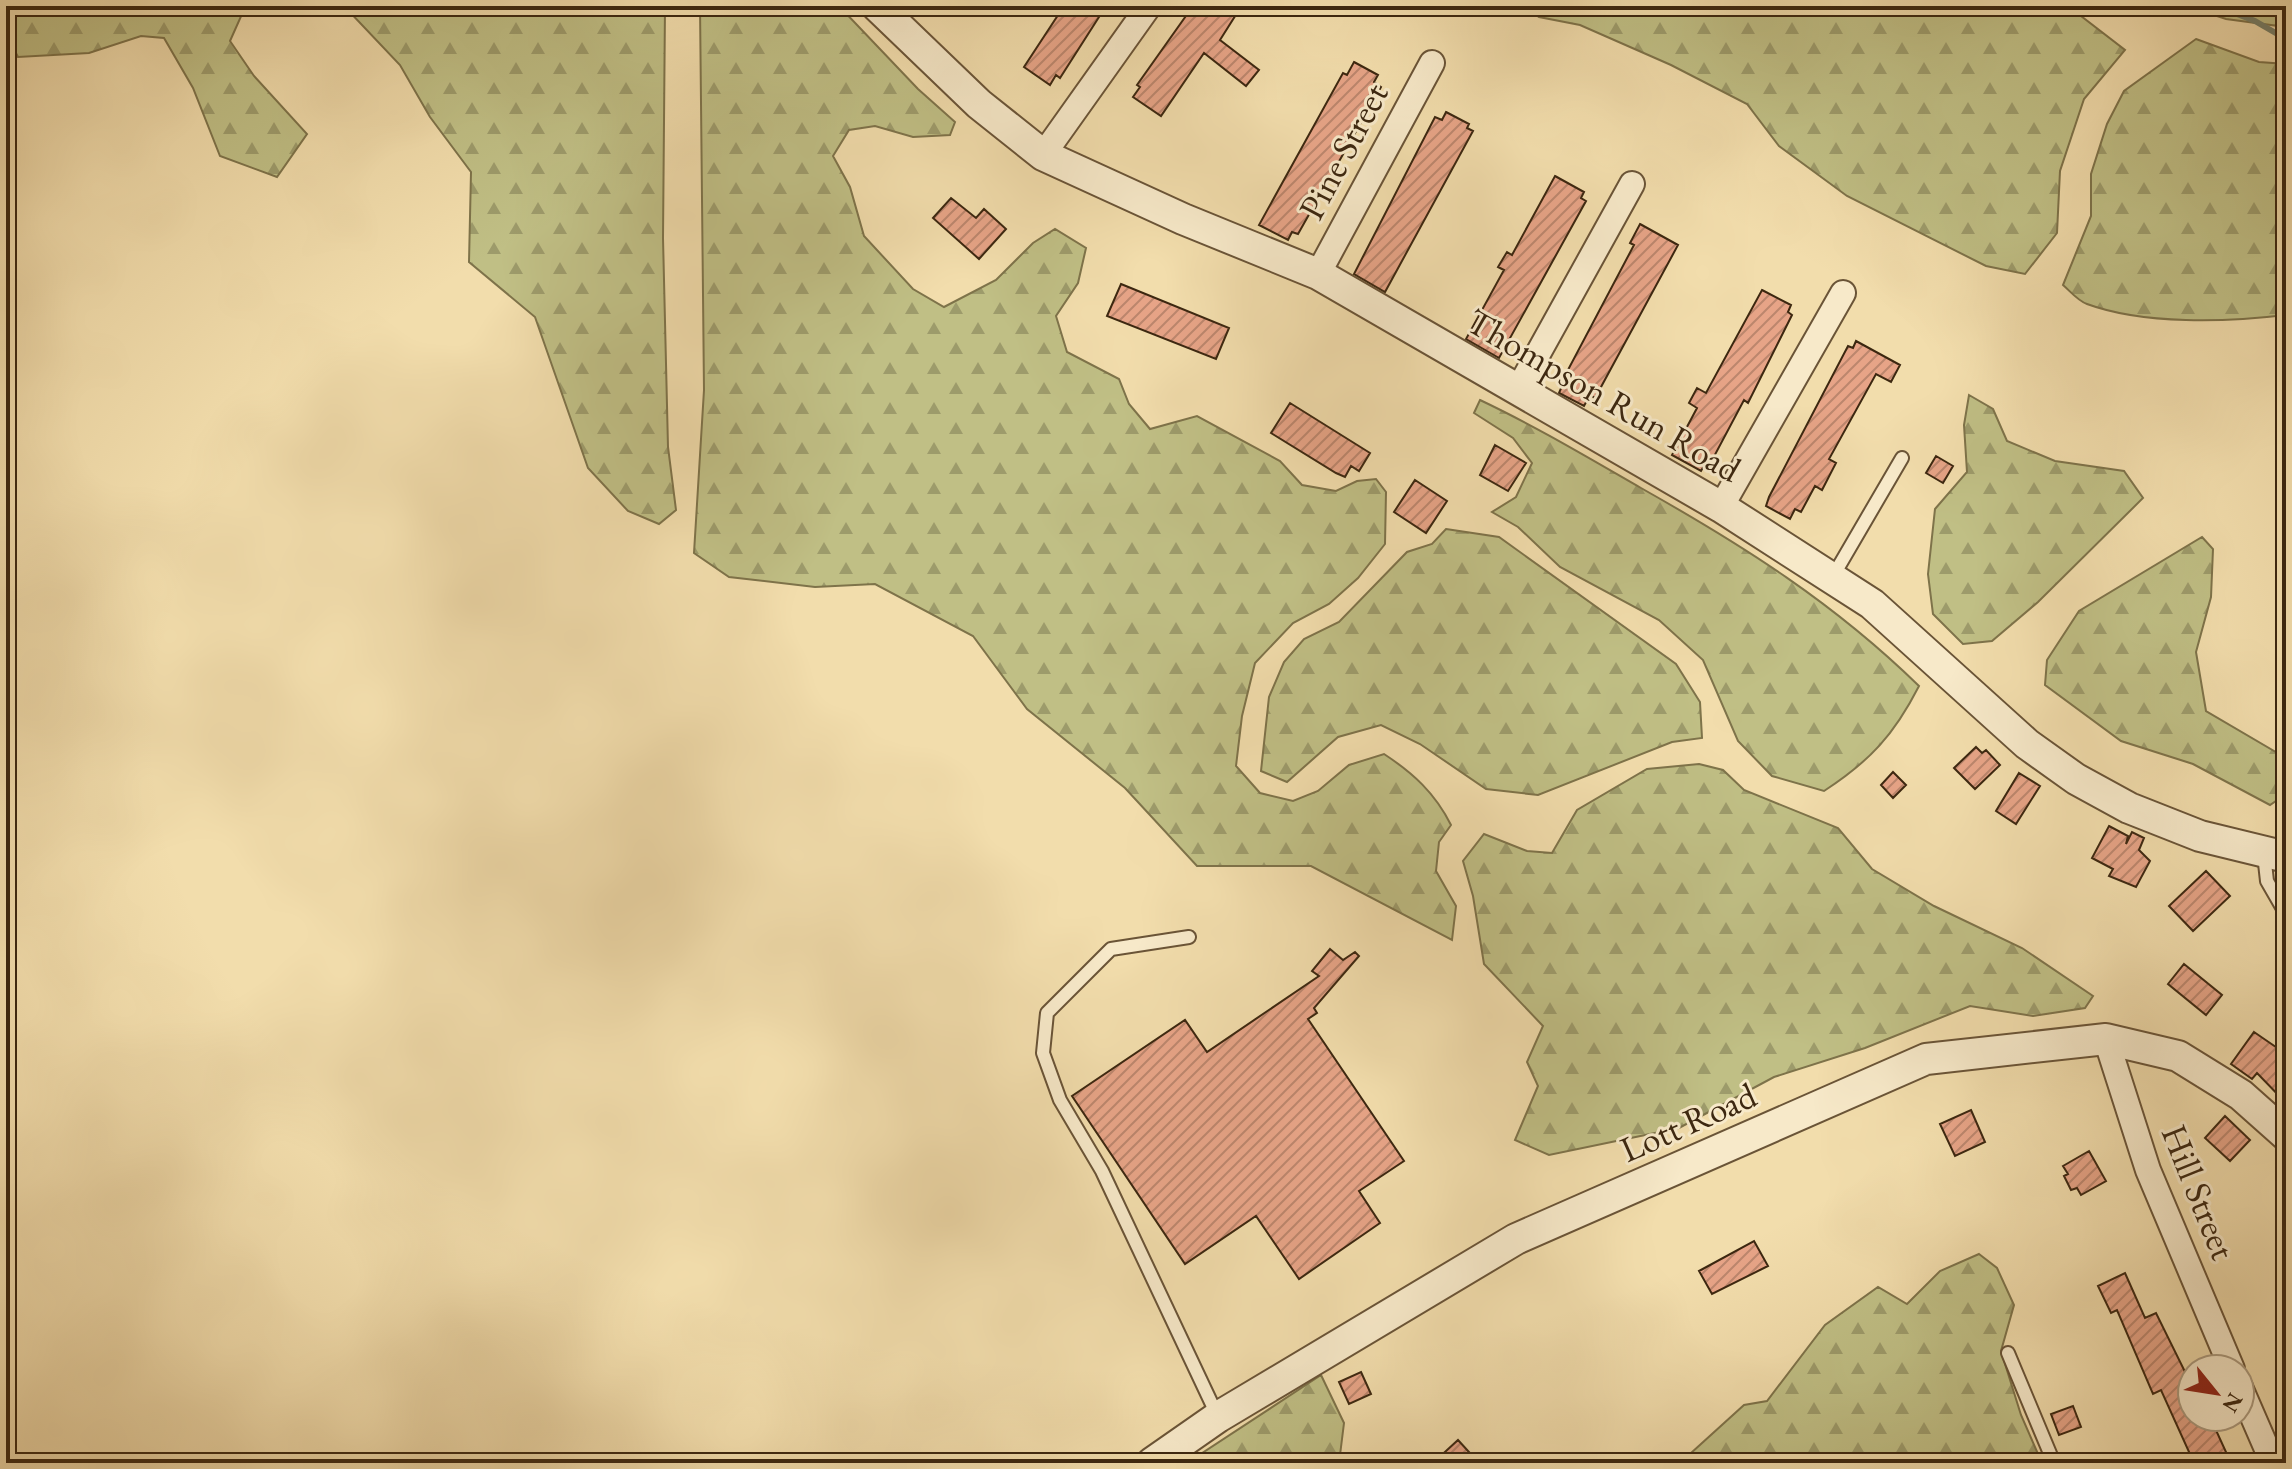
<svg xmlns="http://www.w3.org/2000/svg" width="2292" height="1469" viewBox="0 0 2292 1469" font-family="'EB Garamond',serif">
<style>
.forest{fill:url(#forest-firs);stroke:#7e734a;stroke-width:2}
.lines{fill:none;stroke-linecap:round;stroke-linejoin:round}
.stream{stroke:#75806b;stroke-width:6}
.building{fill:url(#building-hatch);stroke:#3c2710;stroke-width:2}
.service-casing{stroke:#6a5437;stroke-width:16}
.minor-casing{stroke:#6a5437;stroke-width:28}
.tertiary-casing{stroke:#6a5437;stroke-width:34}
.service{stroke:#f7e9c9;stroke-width:12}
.minor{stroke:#f7e9c9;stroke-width:24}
.tertiary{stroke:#f7e9c9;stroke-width:30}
.labels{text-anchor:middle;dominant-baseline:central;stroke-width:6;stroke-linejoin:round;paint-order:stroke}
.street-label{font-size:36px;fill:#3c2710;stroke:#f7e9c9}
</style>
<defs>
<pattern id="forest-firs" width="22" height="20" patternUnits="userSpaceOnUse" patternTransform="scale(2)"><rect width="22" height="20" fill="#c0bf85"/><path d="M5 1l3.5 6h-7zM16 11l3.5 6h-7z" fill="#9d9b6b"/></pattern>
<pattern id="building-hatch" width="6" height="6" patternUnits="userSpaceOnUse" patternTransform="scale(2)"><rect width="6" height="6" fill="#e7a487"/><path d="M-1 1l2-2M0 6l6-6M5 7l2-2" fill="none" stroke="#bc866d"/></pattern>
</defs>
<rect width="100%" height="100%" fill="#f2ddac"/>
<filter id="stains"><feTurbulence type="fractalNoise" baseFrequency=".0025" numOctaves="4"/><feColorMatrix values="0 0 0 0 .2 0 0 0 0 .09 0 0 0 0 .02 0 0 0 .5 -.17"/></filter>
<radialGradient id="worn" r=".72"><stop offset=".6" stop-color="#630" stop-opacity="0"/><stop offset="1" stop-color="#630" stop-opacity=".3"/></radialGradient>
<!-- forest -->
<path class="forest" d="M 27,6 L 251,6 L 242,14 L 230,41 L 254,76 L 307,134 L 277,177 L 220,156 L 193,88 L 164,38 L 141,36 L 89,53 L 18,57 L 6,34 L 6,12 Z
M 344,6 L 665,6 L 663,238 L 668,447 L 676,510 L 659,524 L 628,511 L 588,468 L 535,317 L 469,262 L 471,172 L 430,117 L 400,65 Z
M 700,6 L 839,6 L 918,89 L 955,122 L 950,135 L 913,137 L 875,126 L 849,130 L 833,156 L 850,187 L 864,236 L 913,289 L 944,307 L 996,280 L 1033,243 L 1055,229 L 1086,248 L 1078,283 L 1056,316 L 1067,352 L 1119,379 L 1129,404 L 1150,429 L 1197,416 L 1280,461 L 1302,485 L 1336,491 L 1357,481 L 1376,479 L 1386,492 L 1385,544 L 1358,578 L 1329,604 L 1293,623 L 1255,663 L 1242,716 L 1236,766 L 1260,793 L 1293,801 L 1318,791 L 1349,765 L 1384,754 C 1413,773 1435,793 1451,825 L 1439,842 L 1436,871 L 1456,906 L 1452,940 L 1311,866 L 1197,866 L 1125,788 L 1027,709 L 973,636 L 875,584 L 815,587 L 729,577 L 694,553 L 704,390 Z
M 1524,6 L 2068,6 L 2125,50 L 2084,99 L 2060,171 L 2057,233 L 2025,274 L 1986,266 L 1847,196 L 1779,146 L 1747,104 L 1671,65 L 1580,25 L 1539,17 Z
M 2187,6 L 2278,6 L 2286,9 L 2286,27 L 2226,19 Z
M 2196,39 L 2259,62 L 2286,64 L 2286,315 C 2227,322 2144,325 2087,304 C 2078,301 2070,291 2063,285 L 2091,216 L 2091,174 L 2107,124 L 2124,91 Z
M 1969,395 L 1993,409 L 2007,441 L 2055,461 L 2124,471 L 2143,498 L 2038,602 L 1992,641 L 1963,644 L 1933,614 L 1928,574 L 1935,509 L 1967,472 L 1964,425 Z
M 1480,400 C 1535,426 1587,457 1641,488 C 1744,546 1834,603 1919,686 C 1894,735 1870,761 1824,791 L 1772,776 L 1738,741 L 1703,660 L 1659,620 L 1560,567 L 1518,527 L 1492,512 L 1516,497 L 1532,463 L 1513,438 L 1474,413 Z
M 1446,529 L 1499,537 L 1676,664 L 1700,702 L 1702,738 L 1672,742 L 1538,795 L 1486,789 L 1420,744 L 1381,725 L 1338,737 L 1287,782 L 1261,771 L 1269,697 L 1284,662 L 1304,639 L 1339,622 L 1407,552 L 1432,544 Z
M 2202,537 L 2213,549 L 2211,597 L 2196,652 L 2206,711 L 2286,758 L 2286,794 L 2270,805 L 2193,764 L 2121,741 L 2045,685 L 2047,660 L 2079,611 Z
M 1699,764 L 1723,770 L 1744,790 L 1838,828 L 1872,869 L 1934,906 L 2022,948 L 2093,996 L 2085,1008 L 2033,1016 L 1970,1006 L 1865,1048 L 1774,1077 L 1679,1128 L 1549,1155 L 1515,1140 L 1538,1086 L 1527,1062 L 1543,1026 L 1484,964 L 1473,896 L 1463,861 L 1484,834 L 1527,851 L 1552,853 L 1577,810 L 1647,769 Z
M 1979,1254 L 1997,1268 L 2014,1305 L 2001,1351 L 2021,1415 L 2042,1463 L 1680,1463 L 1744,1405 L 1767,1401 L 1825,1325 L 1878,1287 L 1907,1304 L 1940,1271 Z
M 1321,1375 L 1344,1423 L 1339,1463 L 1187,1463 Z"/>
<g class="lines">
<!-- stream -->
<path class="stream" d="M 2217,6 L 2255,21 L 2286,39"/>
</g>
<!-- building -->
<path class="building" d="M 1064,6 L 1106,6 L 1060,78 L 1056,75 L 1050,85 L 1024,67 Z
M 1193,6 L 1226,6 L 1237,13 L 1220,40 L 1259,70 L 1246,86 L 1204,53 L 1161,116 L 1133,97 L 1140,87 L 1137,85 Z
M 1354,62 L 1378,75 L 1374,82 L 1381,87 L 1298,234 L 1292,232 L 1288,240 L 1259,225 L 1343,73 L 1347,75 Z
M 1446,112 L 1469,124 L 1467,128 L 1473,131 L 1385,292 L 1354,274 L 1435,117 L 1442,120 Z
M 1555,176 L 1584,192 L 1581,198 L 1586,201 L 1499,358 L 1466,339 L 1504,270 L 1498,267 L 1507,252 L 1512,255 Z
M 951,198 L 976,218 L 984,209 L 1006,229 L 979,259 L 933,218 Z
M 1640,224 L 1678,245 L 1595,398 L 1590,395 L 1584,406 L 1559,393 L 1562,386 L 1560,385 L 1634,245 L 1630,243 Z
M 1121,284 L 1229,328 L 1216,359 L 1107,316 Z
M 1762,290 L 1791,305 L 1788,312 L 1792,315 L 1748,403 L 1744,400 L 1709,466 L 1705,464 L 1701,471 L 1672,455 L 1697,408 L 1689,403 L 1697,388 L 1706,393 Z
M 1856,341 L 1900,365 L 1891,382 L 1876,374 L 1829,459 L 1836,463 L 1822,490 L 1815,486 L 1801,512 L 1795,509 L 1790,519 L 1766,506 L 1769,497 L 1848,346 L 1853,348 Z
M 1290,403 L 1370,453 L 1359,471 L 1351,466 L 1345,477 L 1336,473 L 1271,433 Z
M 1495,445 L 1526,463 L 1508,491 L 1480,475 Z
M 1936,456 L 1953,466 L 1943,483 L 1926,473 Z
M 1415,480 L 1447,501 L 1426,533 L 1394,512 Z
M 1976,747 L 1982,753 L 1986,750 L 2000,765 L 1975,789 L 1954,768 Z
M 1893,772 L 1906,785 L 1893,798 L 1881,785 Z
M 2019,773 L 2040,786 L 2016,824 L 1996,811 Z
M 2109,826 L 2128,836 L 2126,844 L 2132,832 L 2144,838 L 2139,850 L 2150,861 L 2136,887 L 2109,876 L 2113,869 L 2092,858 Z
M 2206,871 L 2230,896 L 2193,931 L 2169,906 Z
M 1330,949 L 1343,960 L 1355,952 L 1359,956 L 1314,1008 L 1317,1013 L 1308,1019 L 1404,1161 L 1359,1191 L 1380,1223 L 1299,1279 L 1256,1216 L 1185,1264 L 1072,1096 L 1185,1020 L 1207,1052 L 1319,976 L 1312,971 Z
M 2184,964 L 2222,995 L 2206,1015 L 2168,984 Z
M 2254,1032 L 2286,1054 L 2286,1103 L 2257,1073 L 2252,1079 L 2231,1064 Z
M 1971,1110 L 1985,1142 L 1955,1156 L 1940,1124 Z
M 2225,1116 L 2250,1140 L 2230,1161 L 2205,1138 Z
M 2089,1151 L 2106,1181 L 2081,1195 L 2077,1188 L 2071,1190 L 2064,1176 L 2068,1174 L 2063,1166 Z
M 1754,1241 L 1768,1266 L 1712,1294 L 1699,1271 Z
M 2125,1273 L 2145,1318 L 2156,1313 L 2192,1386 L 2192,1417 L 2210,1417 L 2231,1463 L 2194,1463 L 2161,1390 L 2153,1394 L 2117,1310 L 2111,1313 L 2098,1286 Z
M 1361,1372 L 1371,1394 L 1349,1404 L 1339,1382 Z
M 2073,1406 L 2081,1427 L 2059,1435 L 2051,1414 Z
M 1458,1440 L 1479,1463 L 1433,1463 Z"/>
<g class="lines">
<!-- service casing -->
<g class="service-casing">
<path id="service" d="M 1832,578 L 1902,458
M 2264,854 L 2267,881 L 2286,914
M 1189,937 L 1111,949 L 1047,1013 L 1043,1053 L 1060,1100 L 1102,1171 L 1218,1417
M 2008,1353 L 2054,1463"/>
</g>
<!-- minor casing -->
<g class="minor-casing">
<path id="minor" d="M 1043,155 L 1149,6
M 1318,274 L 1432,63
M 1519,388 L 1632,184
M 1721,507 L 1843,293
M 2106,1039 L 2148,1170 L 2232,1369
M 2240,1387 L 2273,1463"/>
</g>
<!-- tertiary casing -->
<g class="tertiary-casing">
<path id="tertiary" d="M 877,6 L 979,104 L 1043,155 L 1183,219 L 1318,274 L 1721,507 L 1872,604 L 2027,744 L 2076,779 L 2129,808 L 2200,836 L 2286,857
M 1152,1463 L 1218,1417 L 1516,1239 L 1926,1059 L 2106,1039 L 2178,1056 L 2241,1095 L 2286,1135"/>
</g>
<!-- service -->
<use href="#service" class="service"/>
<!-- minor -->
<use href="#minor" class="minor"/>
<!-- tertiary -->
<use href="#tertiary" class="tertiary"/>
</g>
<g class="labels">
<!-- street labels -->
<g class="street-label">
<text transform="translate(1343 151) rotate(-62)">Pine Street</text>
<text transform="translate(1604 395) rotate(30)">Thompson Run Road</text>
<text transform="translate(1688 1122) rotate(-24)">Lott Road</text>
<text transform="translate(2199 1192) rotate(68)">Hill Street</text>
</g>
</g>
<!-- margin -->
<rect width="2292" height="1469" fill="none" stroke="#f2ddac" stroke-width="32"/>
<rect x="8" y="8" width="2276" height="1453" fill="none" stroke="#3c2710" stroke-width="4"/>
<rect x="16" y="16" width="2260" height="1437" fill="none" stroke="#3c2710" stroke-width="2"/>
<!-- north arrow -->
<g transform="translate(2216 1393) rotate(120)"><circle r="38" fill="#f7e9c9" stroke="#ac9b7f" stroke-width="2"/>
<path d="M0-6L14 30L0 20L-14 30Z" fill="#8f2418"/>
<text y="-12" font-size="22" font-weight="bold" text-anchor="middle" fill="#3c2710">N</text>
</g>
<rect width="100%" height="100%" filter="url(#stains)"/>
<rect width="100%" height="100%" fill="url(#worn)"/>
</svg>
